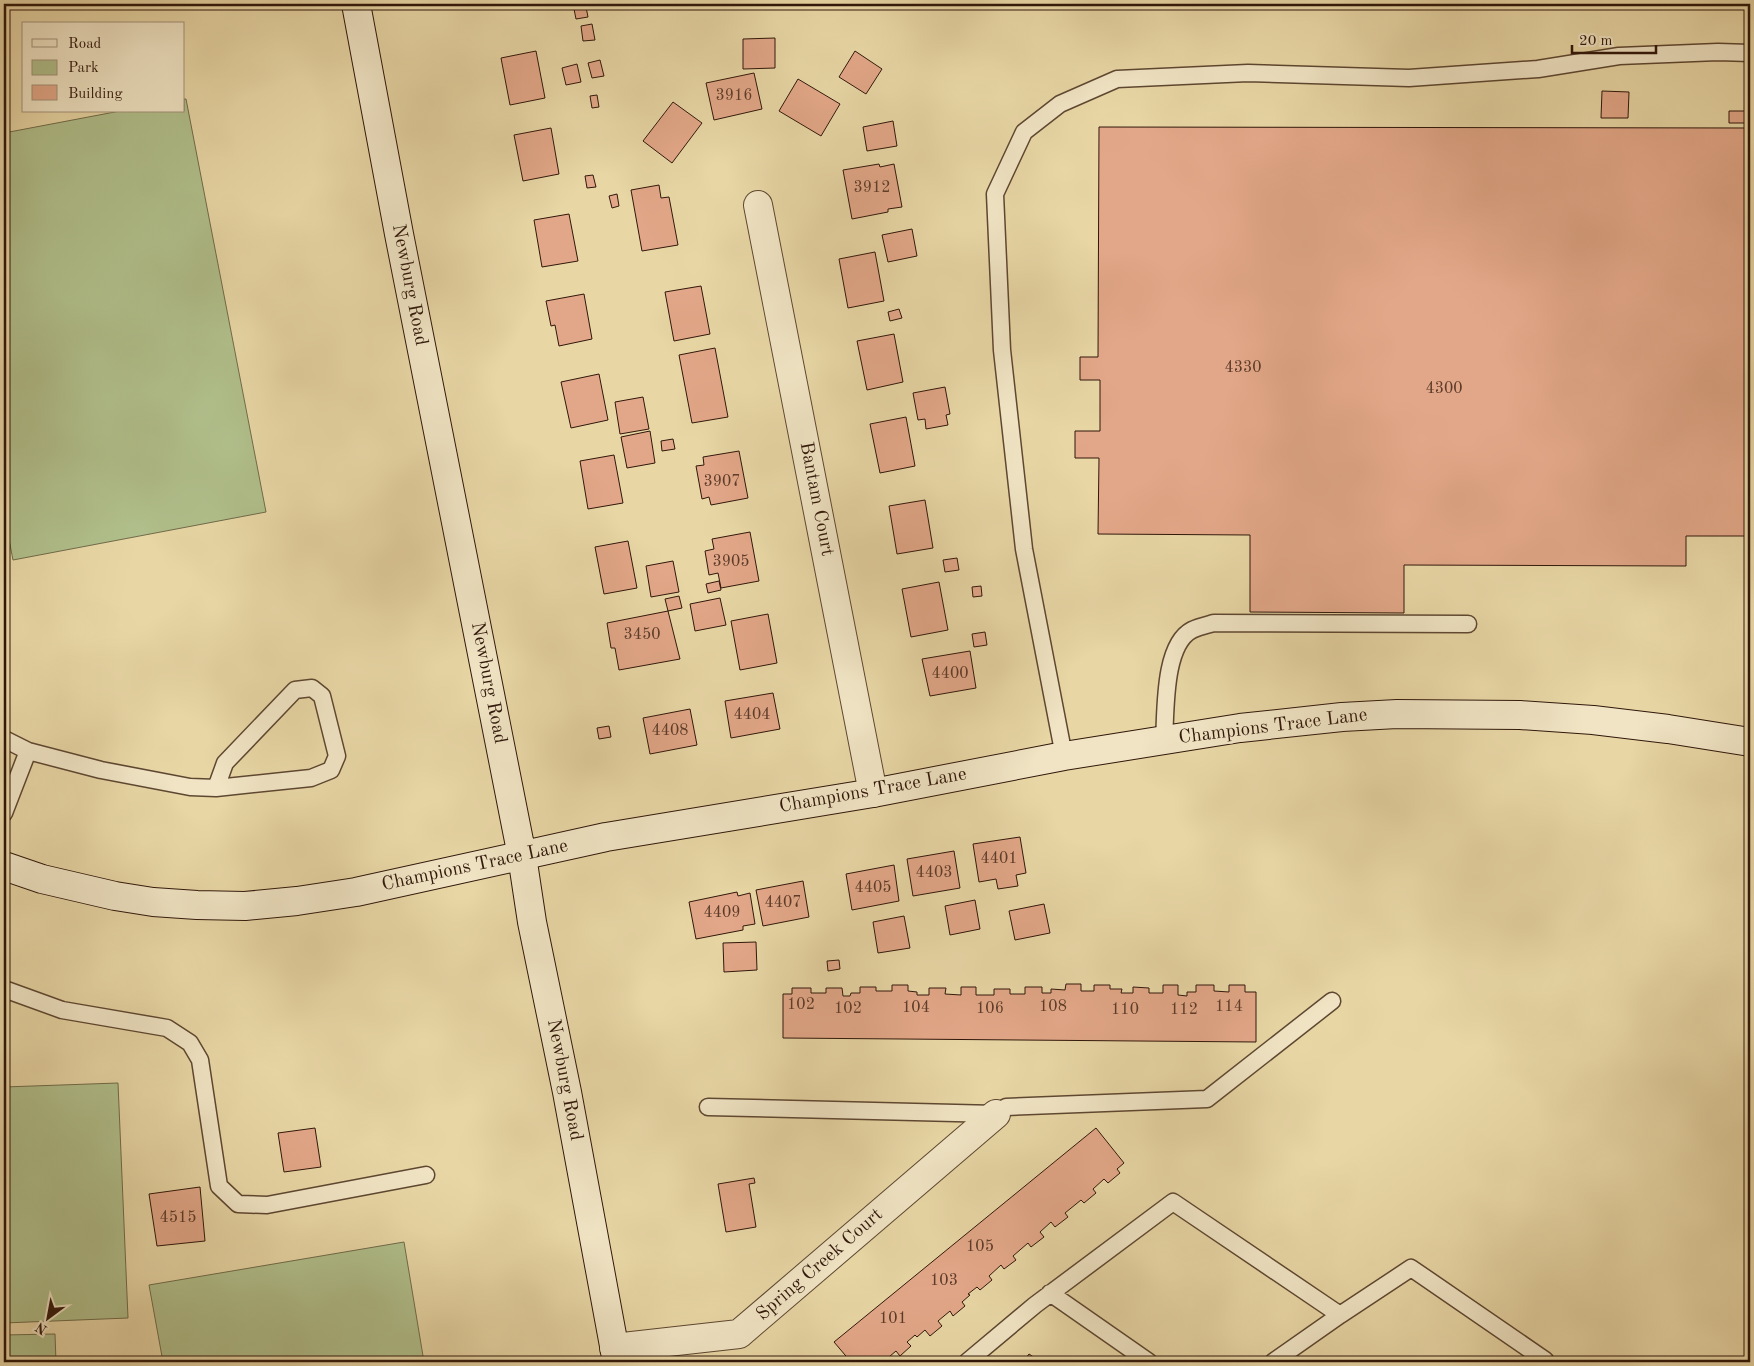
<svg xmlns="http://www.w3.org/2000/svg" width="1754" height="1366" viewBox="0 0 1754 1366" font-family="'Old Standard TT',serif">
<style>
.green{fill:#b0bf8b;stroke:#706b4a}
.building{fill:#e2a788;stroke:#30170a}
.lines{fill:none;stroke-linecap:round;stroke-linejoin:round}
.lane-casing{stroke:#5e4731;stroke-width:19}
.street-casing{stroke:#5e4731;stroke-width:30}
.secondary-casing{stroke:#30170a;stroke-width:30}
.lane{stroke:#f0e4c4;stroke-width:16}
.street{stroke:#f0e4c4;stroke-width:28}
.secondary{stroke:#f0e4c4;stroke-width:28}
.labels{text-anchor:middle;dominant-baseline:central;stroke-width:5;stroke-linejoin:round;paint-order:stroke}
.number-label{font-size:16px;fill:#5c3b2a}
.street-label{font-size:19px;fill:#30170a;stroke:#f0e4c4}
</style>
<rect width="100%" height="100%" fill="#e8d6a5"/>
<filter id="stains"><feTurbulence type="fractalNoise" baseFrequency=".004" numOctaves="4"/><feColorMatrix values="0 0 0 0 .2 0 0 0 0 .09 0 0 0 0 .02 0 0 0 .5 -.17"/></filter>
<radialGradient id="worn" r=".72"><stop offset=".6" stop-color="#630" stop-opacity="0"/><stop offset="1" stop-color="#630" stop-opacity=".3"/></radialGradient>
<!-- green -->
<path class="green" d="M 184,99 L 186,99 L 266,512 L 13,560 L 4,514 L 4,133 L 120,111 L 184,111 Z
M 118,1083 L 128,1318 L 4,1323 L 4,1087 Z
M 404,1242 L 424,1362 L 163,1362 L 149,1285 Z
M 55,1334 L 56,1362 L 4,1362 L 4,1335 Z"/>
<!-- building -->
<path class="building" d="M 586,7 L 588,17 L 576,19 L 574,9 Z
M 592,24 L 595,40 L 583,41 L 581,26 Z
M 775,38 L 775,68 L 743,69 L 743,39 Z
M 536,51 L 545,98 L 510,105 L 501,58 Z
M 855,51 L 882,69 L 866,94 L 839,77 Z
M 600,60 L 604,76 L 592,78 L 588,63 Z
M 577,64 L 581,82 L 566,85 L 562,68 Z
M 754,73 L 762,109 L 714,120 L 706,83 Z
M 798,79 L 840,104 L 821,136 L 779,111 Z
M 1602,91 L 1629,92 L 1628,118 L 1601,118 Z
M 597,95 L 599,107 L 592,108 L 590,96 Z
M 673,102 L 702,123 L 672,163 L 643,141 Z
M 1729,111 L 1750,111 L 1750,123 L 1729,123 Z
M 893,121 L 897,146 L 867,151 L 863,127 Z
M 1099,127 L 1750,128 L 1750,536 L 1686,536 L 1686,566 L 1404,565 L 1404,613 L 1250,612 L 1250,535 L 1098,534 L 1099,458 L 1075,458 L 1075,431 L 1100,431 L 1100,380 L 1080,380 L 1080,357 L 1098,357 Z
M 551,128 L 559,174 L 523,181 L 514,135 Z
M 879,164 L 880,167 L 894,164 L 902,207 L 888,209 L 888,212 L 852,219 L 843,170 Z
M 593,175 L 596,187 L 587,188 L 585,176 Z
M 659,185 L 661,198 L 669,197 L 678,245 L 642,251 L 631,190 Z
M 617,194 L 619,206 L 612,208 L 609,196 Z
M 569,214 L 578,261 L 542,267 L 534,220 Z
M 912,229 L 917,256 L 888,262 L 882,235 Z
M 875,252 L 884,301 L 848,308 L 839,259 Z
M 701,286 L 710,334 L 674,341 L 665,292 Z
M 584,294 L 592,339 L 559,346 L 555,325 L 551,326 L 546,301 Z
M 899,309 L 902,318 L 890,321 L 888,312 Z
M 894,334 L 903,382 L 867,390 L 857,341 Z
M 715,348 L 728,417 L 692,423 L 679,355 Z
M 599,374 L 608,420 L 571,428 L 561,382 Z
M 945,387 L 950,414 L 946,415 L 948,425 L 926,429 L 925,419 L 918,420 L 913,393 Z
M 643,397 L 649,429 L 620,434 L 615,402 Z
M 906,417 L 915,466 L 880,473 L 870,424 Z
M 650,431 L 655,463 L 627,468 L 621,437 Z
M 673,439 L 675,449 L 662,451 L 661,441 Z
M 739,451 L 748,498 L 711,505 L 709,497 L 702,499 L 696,466 L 704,465 L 703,457 Z
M 614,455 L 623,503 L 588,509 L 580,461 Z
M 925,500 L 933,548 L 897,554 L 889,506 Z
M 750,532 L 759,581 L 721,588 L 718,573 L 709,575 L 705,551 L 714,549 L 712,539 Z
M 628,541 L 637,588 L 604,594 L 595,547 Z
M 957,558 L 959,570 L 945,572 L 943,560 Z
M 673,561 L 679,592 L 651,597 L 646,566 Z
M 719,581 L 721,590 L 708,593 L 706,584 Z
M 939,582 L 948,630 L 911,637 L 902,589 Z
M 981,586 L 982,596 L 973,597 L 972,587 Z
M 679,596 L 682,608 L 668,611 L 665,599 Z
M 720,598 L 726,625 L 695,631 L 690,604 Z
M 668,611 L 680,659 L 619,670 L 615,648 L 611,648 L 607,623 Z
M 768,614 L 777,663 L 740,670 L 731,621 Z
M 985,632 L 987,645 L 974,647 L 972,634 Z
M 970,651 L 976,688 L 930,696 L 922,659 Z
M 773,693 L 780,729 L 731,738 L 725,701 Z
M 690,709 L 697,745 L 650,754 L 643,718 Z
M 609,726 L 611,737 L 599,739 L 597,728 Z
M 1020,837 L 1026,873 L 1016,875 L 1018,886 L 998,889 L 996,879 L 979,882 L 973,844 Z
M 954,851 L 960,888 L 913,896 L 907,859 Z
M 894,865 L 899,901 L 852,910 L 846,874 Z
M 803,881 L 809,917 L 763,926 L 756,890 Z
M 737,892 L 738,896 L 750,893 L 755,924 L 743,926 L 743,930 L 696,939 L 689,902 Z
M 975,900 L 980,929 L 950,935 L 945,906 Z
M 1044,904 L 1050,933 L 1015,940 L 1009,911 Z
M 904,916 L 910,948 L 878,953 L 873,922 Z
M 756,942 L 757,970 L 724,972 L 723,943 Z
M 839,960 L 840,969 L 828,971 L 827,961 Z
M 1066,984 L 1081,984 L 1081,991 L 1094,991 L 1094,985 L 1110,985 L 1110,989 L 1122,989 L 1121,993 L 1133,993 L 1133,987 L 1149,988 L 1149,993 L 1163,993 L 1163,985 L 1178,985 L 1178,995 L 1187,996 L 1187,992 L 1196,992 L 1196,985 L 1214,985 L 1214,991 L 1229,992 L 1229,985 L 1245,985 L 1245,992 L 1256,992 L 1256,1042 L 783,1038 L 783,994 L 792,994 L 792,988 L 811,988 L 811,993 L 826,993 L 826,988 L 842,988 L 843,996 L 850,996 L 851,993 L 860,993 L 860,987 L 876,987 L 876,991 L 892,991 L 892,985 L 908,985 L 908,991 L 917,992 L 917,995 L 929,995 L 929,988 L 946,988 L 945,994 L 961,995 L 961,987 L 976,987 L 976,995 L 994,995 L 994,989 L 1010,989 L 1010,994 L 1025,994 L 1025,987 L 1042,987 L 1042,993 L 1051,993 L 1051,989 L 1065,990 Z
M 315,1128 L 321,1167 L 284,1172 L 278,1133 Z
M 1096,1128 L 1124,1163 L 1117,1169 L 1120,1173 L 1108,1183 L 1104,1179 L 1093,1189 L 1096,1193 L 1084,1203 L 1081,1200 L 1065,1213 L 1068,1217 L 1055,1227 L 1051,1222 L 1040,1232 L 1044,1237 L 1031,1247 L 1028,1243 L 1013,1256 L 1016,1260 L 1004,1269 L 1001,1265 L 989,1276 L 992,1280 L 980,1290 L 977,1287 L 968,1294 L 970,1295 L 962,1302 L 965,1306 L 953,1316 L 950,1311 L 938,1321 L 942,1326 L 930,1336 L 925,1330 L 917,1337 L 915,1335 L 907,1342 L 911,1346 L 900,1356 L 896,1351 L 883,1362 L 851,1362 L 834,1342 Z
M 754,1178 L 755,1183 L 749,1184 L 756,1227 L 726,1232 L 718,1184 Z
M 200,1187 L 205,1241 L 157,1246 L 149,1194 Z
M 1029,1354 L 1041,1362 L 1023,1362 Z"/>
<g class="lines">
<!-- lane casing -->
<g class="lane-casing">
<path id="lane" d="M 4,739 L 28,751
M 1164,740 C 1166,712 1163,645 1192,630 C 1198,627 1207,625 1214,623 L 1468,624
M 1064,756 L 1024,549 L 1002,350 L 995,194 L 1024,132 L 1060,104 L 1117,79 L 1248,73 L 1409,78 L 1538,69 L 1619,56 L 1718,52 L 1750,53
M 4,813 L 28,751 L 101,770 L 190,787 L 216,788 L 311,778 L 331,770 L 337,756 L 322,696 L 312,688 L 295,690 L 225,763 L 216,788
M 4,989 L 62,1010 L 167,1028 L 190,1043 L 200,1060 L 219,1186 L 238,1204 L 267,1205 L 426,1175
M 708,1107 L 996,1114 L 1006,1107 L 1207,1099 L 1332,1001
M 1050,1293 L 1149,1362
M 967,1362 L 1035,1305 L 1173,1202 L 1340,1315 L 1411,1268 L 1545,1360 L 1544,1362
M 1273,1362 L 1340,1315"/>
</g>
<!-- street casing -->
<g class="street-casing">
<path id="street" d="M 758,205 L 873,793
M 614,1348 L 739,1334 L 996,1114"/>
</g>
<!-- secondary casing -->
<g class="secondary-casing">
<path id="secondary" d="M 356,4 L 399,234 L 522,856 L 532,922 L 567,1092 L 617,1362
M 4,866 L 42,879 L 115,896 L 153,902 L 197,905 L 245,906 L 297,901 L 356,892 L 606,837 L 873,793 L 1064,756 L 1240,728 L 1342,717 L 1397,714 L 1520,715 L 1593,720 L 1668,729 L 1750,742"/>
</g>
<!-- lane -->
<use href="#lane" class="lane"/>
<!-- street -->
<use href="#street" class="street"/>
<!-- secondary -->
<use href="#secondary" class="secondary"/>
</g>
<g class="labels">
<!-- number labels -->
<g class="number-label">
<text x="734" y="96">3916</text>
<text x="872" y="188">3912</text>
<text x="1243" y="368">4330</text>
<text x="1444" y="389">4300</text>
<text x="722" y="482">3907</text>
<text x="731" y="562">3905</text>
<text x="642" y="635">3450</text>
<text x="950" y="674">4400</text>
<text x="752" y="715">4404</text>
<text x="670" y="731">4408</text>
<text x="999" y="859">4401</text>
<text x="934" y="873">4403</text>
<text x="873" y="888">4405</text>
<text x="783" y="903">4407</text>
<text x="722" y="913">4409</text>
<text x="801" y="1005">102</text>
<text x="1053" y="1007">108</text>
<text x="1229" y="1007">114</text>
<text x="916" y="1008">104</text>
<text x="848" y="1009">102</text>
<text x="990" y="1009">106</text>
<text x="1125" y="1010">110</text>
<text x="1184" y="1010">112</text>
<text x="178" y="1218">4515</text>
<text x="980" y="1247">105</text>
<text x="944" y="1281">103</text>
<text x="893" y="1319">101</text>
</g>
<!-- street labels -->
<g class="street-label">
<text transform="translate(409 285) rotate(79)">Newburg Road</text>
<text transform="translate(816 499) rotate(79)">Bantam Court</text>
<text transform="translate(488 683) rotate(79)">Newburg Road</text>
<text transform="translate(1273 727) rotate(-7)">Champions Trace Lane</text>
<text transform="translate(873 791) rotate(-10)">Champions Trace Lane</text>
<text transform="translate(475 866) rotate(-12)">Champions Trace Lane</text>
<text transform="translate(564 1080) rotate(79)">Newburg Road</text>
<text transform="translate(820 1265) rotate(-41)">Spring Creek Court</text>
</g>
</g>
<!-- margin -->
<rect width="1754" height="1366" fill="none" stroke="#e8d6a5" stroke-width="20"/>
<rect x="5" y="5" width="1744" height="1356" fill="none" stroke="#30170a" stroke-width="2.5"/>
<rect x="10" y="10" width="1734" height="1346" fill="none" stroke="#30170a"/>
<!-- legend -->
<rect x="22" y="22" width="162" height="90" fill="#f0e4c4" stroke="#a3927a"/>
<rect x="32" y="39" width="25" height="8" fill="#f0e4c4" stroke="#a3927a"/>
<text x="68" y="48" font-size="15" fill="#30170a">Road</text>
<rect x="32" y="60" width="25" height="15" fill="#b0bf8b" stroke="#a3927a"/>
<text x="68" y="72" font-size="15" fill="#30170a">Park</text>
<rect x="32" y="85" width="25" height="15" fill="#e2a788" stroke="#a3927a"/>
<text x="68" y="98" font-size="15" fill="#30170a">Building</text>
<!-- north arrow -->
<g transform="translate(48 1318) rotate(212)" stroke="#f0e4c4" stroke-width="4" paint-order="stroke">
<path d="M0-4L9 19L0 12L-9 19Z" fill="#30170a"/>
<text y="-8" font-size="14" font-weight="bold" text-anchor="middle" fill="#30170a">N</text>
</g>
<!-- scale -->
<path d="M1572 45v8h84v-8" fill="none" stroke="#30170a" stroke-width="2.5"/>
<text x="1579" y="45" font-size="15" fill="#30170a" stroke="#f0e4c4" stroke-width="4" paint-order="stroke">20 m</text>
<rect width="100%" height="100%" filter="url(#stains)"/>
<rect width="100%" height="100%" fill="url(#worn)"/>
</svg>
